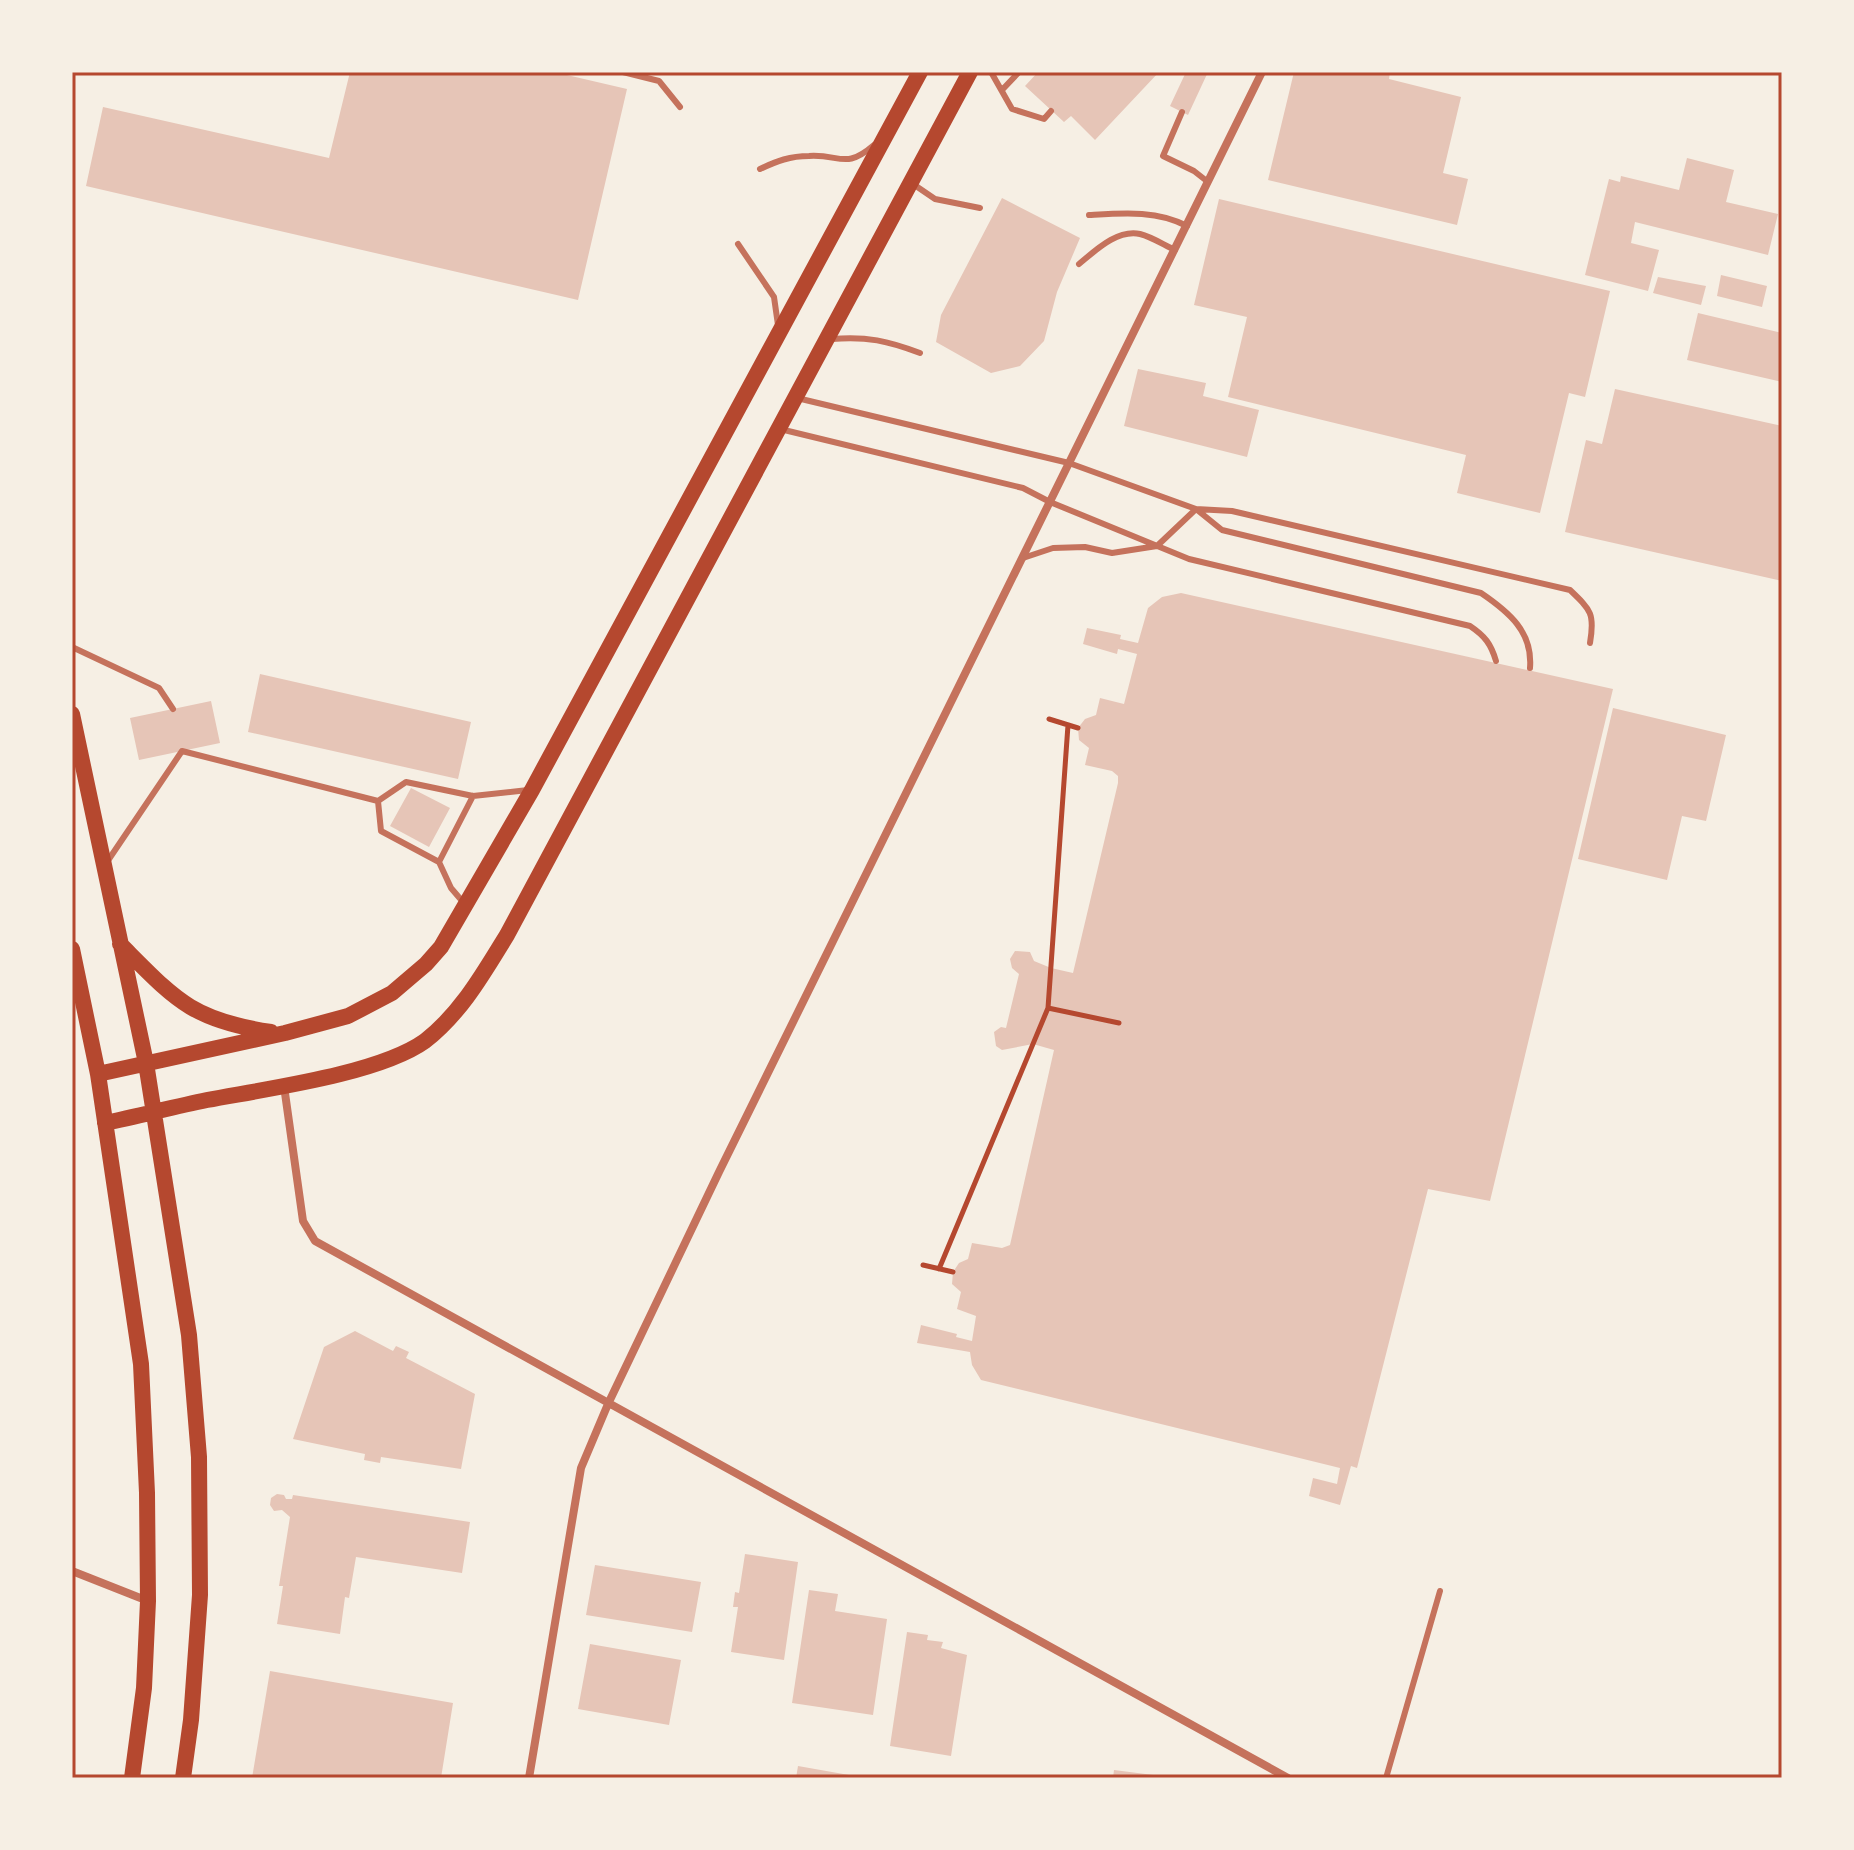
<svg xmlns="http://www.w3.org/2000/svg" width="1854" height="1850" viewBox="0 0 1854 1850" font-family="'Fira Sans Condensed',sans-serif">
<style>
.building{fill:#e6c5b7}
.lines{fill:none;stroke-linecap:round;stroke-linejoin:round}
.path{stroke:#b5482f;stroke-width:5}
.service{stroke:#c5725c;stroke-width:6}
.minor{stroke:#c5725c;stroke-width:8}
.secondary{stroke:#b5482f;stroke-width:16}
.neatline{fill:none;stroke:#b5482f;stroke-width:3}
</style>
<rect width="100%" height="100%" fill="#f6efe4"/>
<!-- building -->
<path class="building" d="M 350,72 L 554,72 L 627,89 L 578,300 L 86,186 L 103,107 L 329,158 Z
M 1038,72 L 1159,72 L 1095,140 L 1071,116 L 1064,122 L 1025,86 Z
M 1186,72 L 1208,72 L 1188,115 L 1170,106 Z
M 1294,72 L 1390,72 L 1389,79 L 1461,97 L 1443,173 L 1468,179 L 1457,225 L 1268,180 Z
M 1687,158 L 1734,170 L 1726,202 L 1778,214 L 1768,255 L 1635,222 L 1631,243 L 1659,250 L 1648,291 L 1585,275 L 1609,179 L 1620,182 L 1621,176 L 1679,190 Z
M 1002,198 L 1080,238 L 1057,292 L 1044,341 L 1020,366 L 991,373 L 936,342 L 941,315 Z
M 1219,199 L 1610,291 L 1585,397 L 1569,393 L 1540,513 L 1457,493 L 1466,455 L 1228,397 L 1247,317 L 1194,305 Z
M 1721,275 L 1767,286 L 1762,307 L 1717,296 Z
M 1658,277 L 1706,286 L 1701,305 L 1653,293 Z
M 1698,313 L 1782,333 L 1782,382 L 1687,360 Z
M 1138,369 L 1206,383 L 1203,396 L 1259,410 L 1247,457 L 1124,426 Z
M 1615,389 L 1782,426 L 1782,581 L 1565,532 L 1586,440 L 1602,444 Z
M 1181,593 L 1613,689 L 1490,1201 L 1428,1189 L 1357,1468 L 1351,1466 L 1340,1505 L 1309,1496 L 1313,1478 L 1337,1484 L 1340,1468 L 981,1380 L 972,1365 L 970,1352 L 917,1343 L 921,1325 L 957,1334 L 956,1337 L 972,1341 L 976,1316 L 957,1309 L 961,1292 L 952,1284 L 953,1272 L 959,1263 L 968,1259 L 972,1243 L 1002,1248 L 1010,1245 L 1054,1050 L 1033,1044 L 1002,1050 L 996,1046 L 994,1032 L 1001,1027 L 1006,1028 L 1019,974 L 1012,968 L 1010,959 L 1015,951 L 1030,952 L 1034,961 L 1051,968 L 1073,973 L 1118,783 L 1118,776 L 1112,771 L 1085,765 L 1089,748 L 1079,740 L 1078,728 L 1085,719 L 1096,715 L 1100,698 L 1124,704 L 1137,654 L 1118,649 L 1117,654 L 1083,644 L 1087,628 L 1121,635 L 1120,639 L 1138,643 L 1148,608 L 1162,597 Z
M 260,674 L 471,722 L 458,779 L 248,732 Z
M 211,701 L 220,743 L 139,760 L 130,718 Z
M 1613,708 L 1726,735 L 1706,821 L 1682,816 L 1667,880 L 1578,859 Z
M 411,788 L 450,808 L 429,847 L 390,826 Z
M 355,1331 L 393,1351 L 396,1346 L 409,1352 L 406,1358 L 475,1394 L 461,1469 L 381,1457 L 380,1463 L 364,1460 L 365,1454 L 293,1439 L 324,1347 Z
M 277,1494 L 284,1495 L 286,1499 L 292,1499 L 293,1495 L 470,1522 L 462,1573 L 356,1557 L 349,1598 L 345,1597 L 340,1634 L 277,1624 L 283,1586 L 279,1586 L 290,1517 L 282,1510 L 274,1511 L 270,1505 L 271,1498 Z
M 745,1554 L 798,1562 L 784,1660 L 731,1652 L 738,1607 L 733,1607 L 735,1592 L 739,1593 Z
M 595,1565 L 701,1582 L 692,1632 L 586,1615 Z
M 809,1590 L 838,1594 L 835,1611 L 887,1619 L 873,1715 L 792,1703 Z
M 907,1632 L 928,1635 L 927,1640 L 943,1642 L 941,1648 L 967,1655 L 951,1756 L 890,1746 Z
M 590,1644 L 681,1660 L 669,1725 L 578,1709 Z
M 270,1671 L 453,1703 L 441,1778 L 252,1778 Z
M 798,1766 L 849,1775 L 849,1778 L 796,1778 Z
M 1114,1770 L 1161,1776 L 1161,1778 L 1113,1778 Z"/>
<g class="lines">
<!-- path -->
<path class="path" d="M 1049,719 L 1078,728
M 1048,1008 L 1119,1023
M 923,1265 L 953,1272
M 939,1269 L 1048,1008 L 1068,725"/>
<!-- service -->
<path class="service" d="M 623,72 L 659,81 L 680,107
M 991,72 L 1012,109 L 1044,119 L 1051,111
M 1002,90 L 1019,72
M 1182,112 L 1163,156 L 1194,171 L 1208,182
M 760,169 C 777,161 790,156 809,156 C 841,154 845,170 874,145
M 913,184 L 935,199 L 980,208
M 1089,215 C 1123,213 1157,210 1187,226
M 738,244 L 774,297 L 778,325
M 1079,264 C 1095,251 1117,229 1140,234 C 1152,237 1164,245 1175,250
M 832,339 C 867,336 888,341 920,353
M 797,398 L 1069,463 L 1196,509 L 1222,530 L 1481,593 C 1509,612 1533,632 1530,668
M 780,429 L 1023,488 L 1050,502 L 1189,559 L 1470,626 C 1485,636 1491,644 1496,661
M 1023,558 L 1053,548 L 1085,547 L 1112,553 L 1157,546 L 1196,509 L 1232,511 L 1570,590 C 1591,610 1595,614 1590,643
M 72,647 L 159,688 L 173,709
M 107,862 L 182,751 L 378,801
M 439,862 L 473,796
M 463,902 L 451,888 L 439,862 L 381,831 L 378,801 L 406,782 L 473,796 L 528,790
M 1386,1778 L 1440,1591"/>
<!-- minor -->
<path class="minor" d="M 284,1086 L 303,1221 L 315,1241 L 1288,1778
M 72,1571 L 148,1601
M 529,1778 L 581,1468 L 608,1404 L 719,1172 L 1262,72"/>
<!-- secondary -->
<path class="secondary" d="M 72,714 L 146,1063 L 189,1335 L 199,1457 L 200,1595 L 191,1720 L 183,1778
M 120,944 C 175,999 191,1020 271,1032
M 72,949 L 98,1074 L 141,1364 L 147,1493 L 148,1601 L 144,1688 L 132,1778
M 98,1074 L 285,1033 L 348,1016 L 392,993 L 426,964 L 441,947 L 532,790 L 920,72
M 105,1123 C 139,1116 173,1107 207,1100 C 265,1089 379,1074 425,1041 C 461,1013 483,974 507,935 L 970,72"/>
</g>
<!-- border -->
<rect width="1854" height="1850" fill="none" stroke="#f6efe4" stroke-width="148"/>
<rect x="74" y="74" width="1706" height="1702" class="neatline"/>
</svg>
